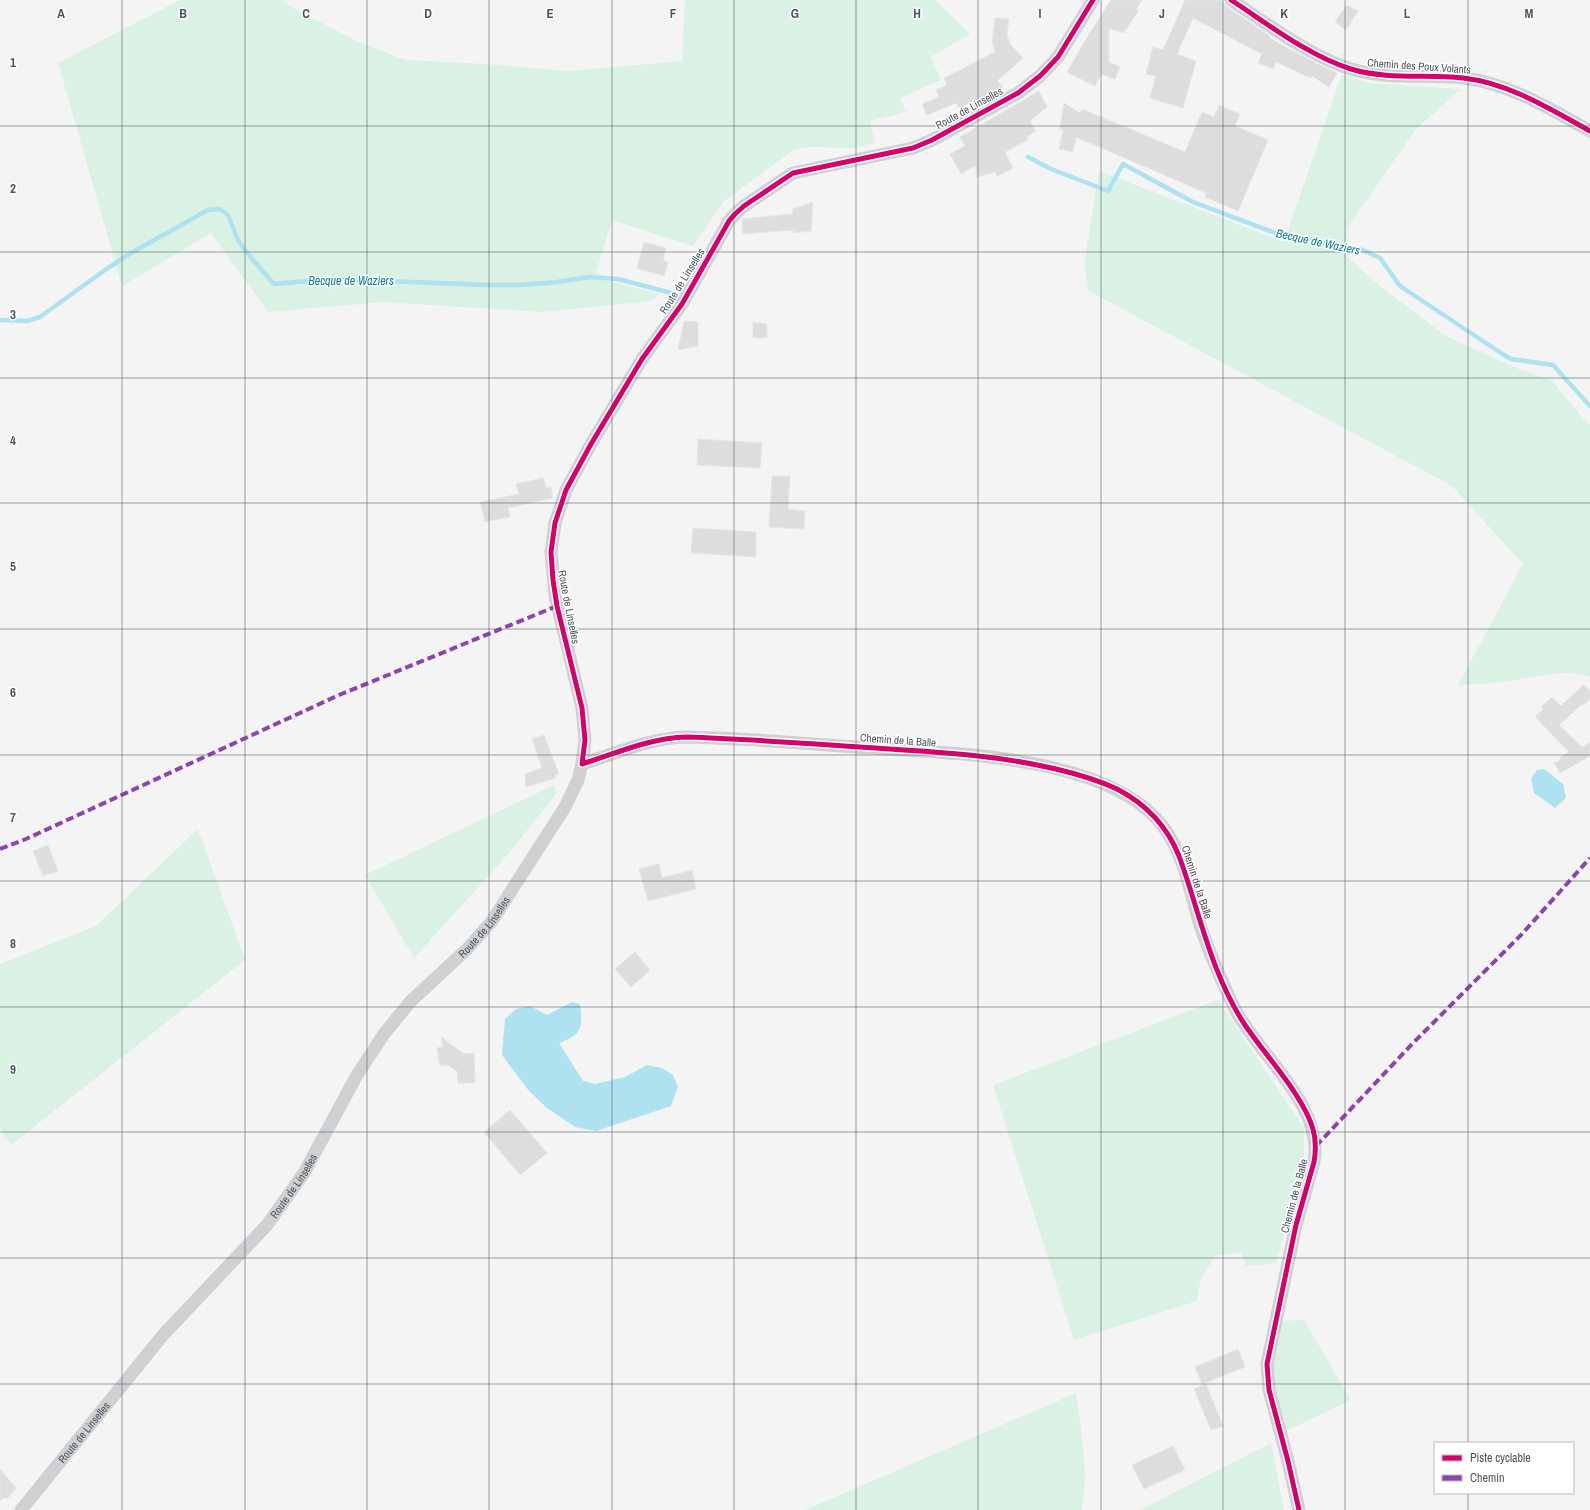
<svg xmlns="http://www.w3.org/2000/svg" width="1590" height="1510" viewBox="0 0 1590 1510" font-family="'Archivo Narrow',sans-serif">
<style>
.green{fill:#d9f2e3}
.water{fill:#aee2f0}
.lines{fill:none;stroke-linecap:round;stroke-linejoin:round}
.stream{stroke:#aee2f0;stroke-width:4.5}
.building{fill:#ddddde;stroke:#e5e6e7}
.street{stroke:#ced0d2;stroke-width:13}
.quiet{stroke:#8e44ad;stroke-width:4;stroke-dasharray:8 4;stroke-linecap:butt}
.cycleway-casing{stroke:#fff;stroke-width:8}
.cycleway{stroke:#d6006c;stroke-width:5}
.grid{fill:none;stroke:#4a5661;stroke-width:1;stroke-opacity:0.55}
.labels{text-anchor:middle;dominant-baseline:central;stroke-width:3;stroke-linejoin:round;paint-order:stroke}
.street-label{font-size:11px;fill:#4a5661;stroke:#fff}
.water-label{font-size:12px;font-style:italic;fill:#0c7c9b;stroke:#fff}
.grid-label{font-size:13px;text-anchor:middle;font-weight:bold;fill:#4a5661;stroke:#fff;stroke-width:3;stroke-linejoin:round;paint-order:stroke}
</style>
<rect width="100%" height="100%" fill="#f4f4f4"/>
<!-- green -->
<path class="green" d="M 180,0 L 283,0 L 291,7 L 355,40 L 405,60 L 485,64 L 568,71 L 682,61 L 685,0 L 935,0 L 970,34 L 931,57 L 941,80 L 900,98 L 906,112 L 870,121 L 875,143 L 856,148 L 812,147 L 795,149 L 724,201 L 693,246 L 612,220 L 596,272 L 612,282 L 660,294 L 651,301 L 542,312 L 384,302 L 268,312 L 211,233 L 122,286 L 58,63 Z
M 1342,74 L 1369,83 L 1461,89 L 1416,129 L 1348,227 L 1346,256 L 1381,287 L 1446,336 L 1516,368 L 1551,380 L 1590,426 L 1590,677 C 1562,667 1530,679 1502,682 C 1487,684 1473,684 1458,685 L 1523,564 L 1452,486 L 1087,290 L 1085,259 L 1099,171 L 1284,242 Z
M 554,785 L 557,793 L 509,853 L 414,958 L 365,875 Z
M 198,829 L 245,960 L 11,1145 L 0,1127 L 0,964 L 96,926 Z
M 1218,1000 L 1304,1128 L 1304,1167 L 1276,1263 L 1246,1266 L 1241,1252 L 1215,1256 L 1200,1281 L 1197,1301 L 1074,1340 L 993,1085 Z
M 1304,1320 L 1351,1400 L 1286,1431 L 1274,1389 L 1272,1362 L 1280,1321 Z
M 1076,1393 C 1080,1426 1090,1478 1081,1510 L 805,1510 Z
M 1271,1443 L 1284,1510 L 1140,1510 Z"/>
<!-- water -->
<path class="water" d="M 1544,769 L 1563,784 L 1566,798 L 1555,808 L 1534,793 L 1531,779 L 1537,770 Z
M 572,1002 L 580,1004 C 583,1028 582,1035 559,1043 L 583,1081 L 595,1084 L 625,1077 L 647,1065 L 662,1068 L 673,1075 L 678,1087 L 671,1106 L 596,1131 L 575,1127 L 547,1108 L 529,1091 L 502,1055 L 505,1019 L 516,1009 L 530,1006 L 547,1015 Z"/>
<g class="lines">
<!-- stream -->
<path class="stream" d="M 1028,157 L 1051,169 L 1108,191 L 1123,164 L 1193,202 L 1278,234 L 1363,250 L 1380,258 L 1400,286 L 1501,353 L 1511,359 L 1553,365 L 1590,406
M 0,320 L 27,321 L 40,317 L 105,270 L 131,253 L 208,210 L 220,209 L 228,215 L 238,240 L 247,253 L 274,284 L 334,279 L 489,285 L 519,285 L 557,282 L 590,277 L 618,279 L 675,294"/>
</g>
<!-- building -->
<path class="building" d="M 1111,0 L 1142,0 L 1136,10 L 1138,11 L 1124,33 L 1109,28 L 1109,62 L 1120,67 L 1115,79 L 1101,74 L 1095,86 L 1067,72 L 1089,34 Z
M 1185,0 L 1221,0 L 1227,7 L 1270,36 L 1269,38 L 1316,63 L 1337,73 L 1329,87 L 1312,76 L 1311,78 L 1276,62 L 1273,69 L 1258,63 L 1262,54 L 1193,18 L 1177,54 L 1196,61 L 1183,108 L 1150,98 L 1156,76 L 1146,74 L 1153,47 L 1163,50 Z
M 1347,5 L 1358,11 L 1346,30 L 1335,22 Z
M 995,18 L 1009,19 L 1007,34 L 1010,44 L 1023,58 L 997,81 L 1003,87 L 959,108 L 956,103 L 927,115 L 922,104 L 939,97 L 936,90 L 947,85 L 944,78 L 995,52 L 992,42 Z
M 1039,91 L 1047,107 L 1030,121 L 1036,131 L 1026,137 L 1028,140 L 1005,152 L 1013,168 L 997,176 L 995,172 L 977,177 L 975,166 L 961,174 L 950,154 L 965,146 L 960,137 Z
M 1064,103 L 1080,113 L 1082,109 L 1185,152 L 1202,112 L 1214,117 L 1219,105 L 1240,114 L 1235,126 L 1268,140 L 1238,211 L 1205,197 L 1206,193 L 1076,137 L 1073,152 L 1059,149 L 1063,130 L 1060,129 Z
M 813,202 L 811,231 L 793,233 L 793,230 L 743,234 L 742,219 L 792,214 L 793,209 Z
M 644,242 L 666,248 L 663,260 L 668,262 L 664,276 L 637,268 Z
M 684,321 L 698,322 L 698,346 L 678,350 Z
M 753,322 L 767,324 L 767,338 L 753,338 Z
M 698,439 L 762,443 L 760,468 L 697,465 Z
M 772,476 L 790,476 L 788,509 L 805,511 L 804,529 L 769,527 Z
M 543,478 L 546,488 L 551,487 L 553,498 L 508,508 L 510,517 L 485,522 L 480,502 L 519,494 L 516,484 Z
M 693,528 L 756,532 L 756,557 L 691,553 Z
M 1583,685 L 1590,691 L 1590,699 L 1584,705 L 1582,704 L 1559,725 L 1582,747 L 1590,742 L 1590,756 L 1560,773 L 1554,763 L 1561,760 L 1559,758 L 1569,752 L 1535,717 L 1543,709 L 1541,707 L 1552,697 L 1561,706 Z
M 544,735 L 559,774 L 555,775 L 556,778 L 526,787 L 525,774 L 542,768 L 532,739 Z
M 48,845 L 58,871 L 43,876 L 33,851 Z
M 659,864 L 662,878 L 692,870 L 696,889 L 648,901 L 639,869 Z
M 635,952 L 650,970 L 631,987 L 615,969 Z
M 441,1037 L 464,1054 L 474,1053 L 475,1083 L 458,1083 L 457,1071 L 448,1065 L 440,1066 L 437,1048 L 443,1047 Z
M 510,1110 L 547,1153 L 520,1175 L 484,1132 Z
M 1238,1349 L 1245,1367 L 1202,1384 L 1195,1367 Z
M 1206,1384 L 1223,1426 L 1211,1430 L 1194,1389 Z
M 1173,1446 L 1185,1470 L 1144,1489 L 1132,1465 Z
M 0,1469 L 16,1488 L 7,1499 L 5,1497 L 0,1501 Z"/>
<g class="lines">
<!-- street -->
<g class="street">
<path d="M 1231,0 C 1268,24 1309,56 1351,69 C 1387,80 1426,74 1463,78 C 1509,83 1550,109 1590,131"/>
<path d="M 582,764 C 617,753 650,738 686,737 C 743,738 799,743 856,747 C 942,753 1110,753 1164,828 C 1184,855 1190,891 1199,922 C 1209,953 1222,982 1236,1011 C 1261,1057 1324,1106 1314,1162 L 1296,1225 L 1267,1364 L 1269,1390 L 1288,1461 L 1299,1510"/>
<path id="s1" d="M 21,1510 L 163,1335 L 267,1225 L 304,1173 L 357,1075 L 384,1034 L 410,1002 L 467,949 L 492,921 L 565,807 L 578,780 L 582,764 L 585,740 L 582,708 L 555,596 L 551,552 L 555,523 L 566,490 L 591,444 L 642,359 L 682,304 L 729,221 L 735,214 L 744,206 L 793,173 L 913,148 L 932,140 L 1018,93 L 1040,76 L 1058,57 L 1093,0"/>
</g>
<!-- quiet -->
<path class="quiet" d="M 0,849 L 26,839 L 339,695 L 557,606
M 1316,1146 L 1414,1042 L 1522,934 L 1590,858"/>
<!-- cycleway casing -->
<g class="cycleway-casing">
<path id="cycleway" d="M 1093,0 L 1058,57 L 1040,76 L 1018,93 L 932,140 L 913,148 L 793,173 L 744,206 L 735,214 L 729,221 L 682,304 L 642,359 L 591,444 L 566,490 L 555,523 L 551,552 L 553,580 L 557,606 L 582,708 L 585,740 L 582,764 C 617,753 650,738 686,737 C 749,739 813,744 876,748 C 937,752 997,755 1056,769 C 1077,774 1098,780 1117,789 C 1146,804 1167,826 1179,856 C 1200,913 1211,974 1245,1025 C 1265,1055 1303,1095 1313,1129 C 1316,1140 1316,1151 1314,1162 L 1296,1225 L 1267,1364 L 1269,1390 L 1288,1461 L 1299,1510
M 1231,0 C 1268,24 1309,56 1351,69 C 1387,80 1426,74 1463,78 C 1509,83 1550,109 1590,131"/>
</g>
<!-- cycleway -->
<use href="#cycleway" class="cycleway"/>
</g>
<!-- grid -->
<path class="grid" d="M 122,0 L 122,1510M 245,0 L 245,1510M 367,0 L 367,1510M 489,0 L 489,1510M 612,0 L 612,1510M 734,0 L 734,1510M 856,0 L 856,1510M 978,0 L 978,1510M 1101,0 L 1101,1510M 1223,0 L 1223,1510M 1345,0 L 1345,1510M 1468,0 L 1468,1443M 0,126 L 1590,126M 0,252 L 1590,252M 0,378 L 1590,378M 0,503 L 1590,503M 0,629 L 1590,629M 0,755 L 1590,755M 0,881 L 1590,881M 0,1007 L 1590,1007M 0,1132 L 1590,1132M 0,1258 L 1590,1258M 0,1384 L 1590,1384M 1468,1493 L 1468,1510"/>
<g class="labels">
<!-- street labels -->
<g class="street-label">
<text transform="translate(1419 66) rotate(4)">Chemin des Poux Volants</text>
<text transform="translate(969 108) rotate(-29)">Route de Linselles</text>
<text transform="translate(682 281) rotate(-58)">Route de Linselles</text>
<text transform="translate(569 607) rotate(79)">Route de Linselles</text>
<text transform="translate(898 740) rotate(4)">Chemin de la Balle</text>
<text transform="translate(1197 882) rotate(72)">Chemin de la Balle</text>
<text stroke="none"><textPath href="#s1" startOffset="748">Route de Linselles</textPath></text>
<text stroke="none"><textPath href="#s1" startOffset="424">Route de Linselles</textPath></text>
<text transform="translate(1294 1196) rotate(-75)">Chemin de la Balle</text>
<text stroke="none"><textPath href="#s1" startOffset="100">Route de Linselles</textPath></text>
</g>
<!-- water labels -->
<g class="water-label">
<text transform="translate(1318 242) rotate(12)">Becque de Waziers</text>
<text x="351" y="281">Becque de Waziers</text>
</g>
</g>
<g class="grid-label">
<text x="61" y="18">A</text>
<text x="183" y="18">B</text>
<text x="306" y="18">C</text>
<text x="428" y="18">D</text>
<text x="550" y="18">E</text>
<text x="673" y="18">F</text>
<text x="795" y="18">G</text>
<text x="917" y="18">H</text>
<text x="1040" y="18">I</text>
<text x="1162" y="18">J</text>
<text x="1284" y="18">K</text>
<text x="1407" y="18">L</text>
<text x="1529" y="18">M</text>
<text x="13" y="67">1</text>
<text x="13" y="193">2</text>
<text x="13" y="319">3</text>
<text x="13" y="445">4</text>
<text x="13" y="571">5</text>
<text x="13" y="697">6</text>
<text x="13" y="822">7</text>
<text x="13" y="948">8</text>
<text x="13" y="1074">9</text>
</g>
<!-- legend -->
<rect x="1434" y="1442" width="140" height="52" fill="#ffffff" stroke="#b7bbc0"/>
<rect x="1442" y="1455" width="20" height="6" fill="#d6006c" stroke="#b7bbc0"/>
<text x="1470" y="1462" font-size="12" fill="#4a5661">Piste cyclable</text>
<rect x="1442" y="1475" width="20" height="6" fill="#8e44ad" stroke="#b7bbc0"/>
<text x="1470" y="1482" font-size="12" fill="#4a5661">Chemin</text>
</svg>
